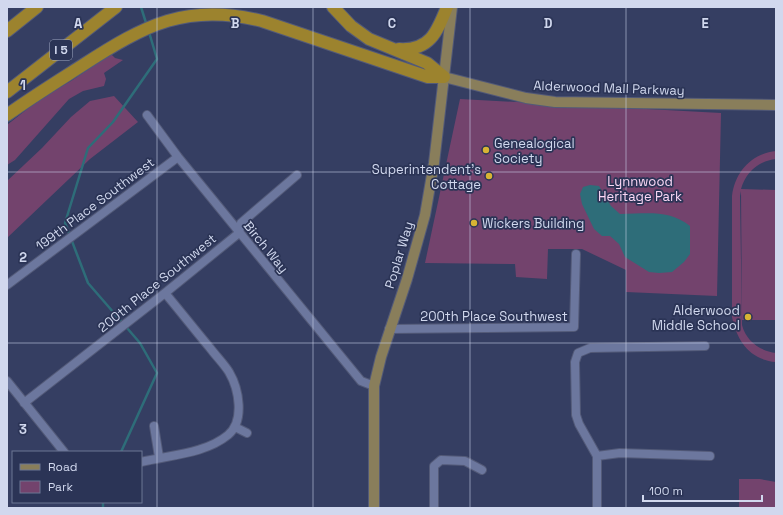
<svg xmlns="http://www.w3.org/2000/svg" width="783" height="515" viewBox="0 0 783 515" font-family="'Space Grotesk',sans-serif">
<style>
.green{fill:#73436d}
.water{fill:#2e6d79}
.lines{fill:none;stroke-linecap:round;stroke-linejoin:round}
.stream{stroke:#2e6d79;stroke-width:2.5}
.minor-casing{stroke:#535a78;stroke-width:10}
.major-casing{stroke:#535a78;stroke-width:12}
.highway-casing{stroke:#535a78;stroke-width:14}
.minor{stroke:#6c779e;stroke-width:8}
.major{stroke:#897e5b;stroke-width:10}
.highway{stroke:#9c832e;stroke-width:12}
.grid{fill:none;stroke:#d1d8ee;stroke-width:1;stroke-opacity:0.55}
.poi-dot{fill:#d8b434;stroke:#2b3456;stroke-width:1.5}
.labels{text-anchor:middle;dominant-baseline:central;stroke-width:3.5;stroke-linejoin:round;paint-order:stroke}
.shield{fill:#2b3456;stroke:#9fa7c0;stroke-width:1}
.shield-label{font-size:12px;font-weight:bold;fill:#d1d8ee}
.street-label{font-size:13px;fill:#d1d8ee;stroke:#2b3456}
.poi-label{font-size:13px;fill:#d1d8ee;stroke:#2b3456;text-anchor:start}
.park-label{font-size:13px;fill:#fbd7f5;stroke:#2b3456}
.grid-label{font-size:13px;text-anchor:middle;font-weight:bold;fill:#d1d8ee;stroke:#2b3456;stroke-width:3.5;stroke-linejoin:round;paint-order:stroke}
</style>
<rect width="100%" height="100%" fill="#353e62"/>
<!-- green -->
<path class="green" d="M 111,54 L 115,58 L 123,60 L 104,73 L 106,79 L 104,86 L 83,91 L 69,99 L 15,160 L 7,165 L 7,125 L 40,99 L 71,81 L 89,69 L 92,64 Z
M 114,96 L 138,122 L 90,159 L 7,238 L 7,181 L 42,148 L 71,117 L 90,101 Z
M 460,99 L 721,113 L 717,296 L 626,292 L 626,270 L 582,249 L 548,249 L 547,279 L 516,277 L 515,264 L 425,263 Z
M 776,151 L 776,159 C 758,161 746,172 741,189 L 776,190 L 776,320 L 742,320 L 741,191 L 740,196 L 742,325 C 746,341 760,351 776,353 L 776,362 C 750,360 737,341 732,317 L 732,196 C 735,172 751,154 776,151 Z
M 739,479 L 760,479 L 776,482 L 776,508 L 739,508 Z"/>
<!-- water -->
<path class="water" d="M 590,185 L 599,186 L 611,206 L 620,214 C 647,214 668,209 690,226 L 690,254 L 684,262 L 672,272 L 659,273 L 649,272 L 625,257 L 619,244 L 610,236 L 602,236 L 594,229 L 582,204 L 580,194 L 583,187 Z"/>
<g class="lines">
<!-- stream -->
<path class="stream" d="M 141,7 L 147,26
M 121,452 L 157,373 L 140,343 L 88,283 L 65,223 L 88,148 L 113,122 L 157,59 L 149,32
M 103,508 L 103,502"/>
<!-- minor casing -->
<g class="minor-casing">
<path id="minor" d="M 147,115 L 178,157 L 361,381 L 374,386
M 7,285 L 178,157
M 389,329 L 574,327 L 576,254
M 7,381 L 64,452
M 24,403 L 165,293 L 239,233 L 241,223 L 297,175
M 154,426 L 159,457
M 235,427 L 247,433
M 597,456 L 620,453 L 710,456
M 141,462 C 169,455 205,454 228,435 C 245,421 239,389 229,372 C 224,364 216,356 210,348 C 195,330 180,311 165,293
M 434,508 L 434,466 L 441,460 L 465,461 L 482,470
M 597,508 L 597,456 L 579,424 L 576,415 L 575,362 L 578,353 L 590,348 L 705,346"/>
</g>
<!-- major casing -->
<g class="major-casing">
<path id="major" d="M 444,77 L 526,98 L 555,102 L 776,105
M 374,508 L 374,386 L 381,357 L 407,279 L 425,215 L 434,163 L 452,7"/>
</g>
<!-- highway casing -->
<g class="highway-casing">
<path id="highway" d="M 333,7 L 351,26 L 369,39 L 427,63 L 444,77
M 7,31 L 37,7
M 399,49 C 430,51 437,32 447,7
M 7,92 L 116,7
M 7,115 C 32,97 58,81 83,65 C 145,25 187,2 262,21 L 428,77 L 444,77"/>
</g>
<!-- minor -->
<use href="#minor" class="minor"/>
<!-- major -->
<use href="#major" class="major"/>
<!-- highway -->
<use href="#highway" class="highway"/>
</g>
<!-- grid -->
<path class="grid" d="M 157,7 L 157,508M 313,7 L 313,508M 470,7 L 470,508M 626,7 L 626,508M 7,172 L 776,172M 7,343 L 776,343"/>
<!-- markers -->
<g class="poi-dot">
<circle cx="486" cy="150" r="4"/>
<circle cx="489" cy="176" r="4"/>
<circle cx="474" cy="223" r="4"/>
<circle cx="748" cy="317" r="4"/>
</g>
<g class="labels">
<!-- shield labels -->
<rect class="shield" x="50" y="40" width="22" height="20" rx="3"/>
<g class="shield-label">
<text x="61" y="50">I 5</text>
</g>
<!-- street labels -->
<g class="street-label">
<text transform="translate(609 88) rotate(2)">Alderwood Mall Parkway</text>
<text transform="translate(95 204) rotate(-37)">199th Place Southwest</text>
<text transform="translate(266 247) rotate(51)">Birch Way</text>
<text transform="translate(399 255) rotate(-73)">Poplar Way</text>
<text transform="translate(157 283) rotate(-39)">200th Place Southwest</text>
<text x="494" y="316">200th Place Southwest</text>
</g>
<!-- poi labels -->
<g class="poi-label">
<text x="494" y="143">Genealogical<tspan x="494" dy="15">Society</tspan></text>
<text x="481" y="169" text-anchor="end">Superintendent's<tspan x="481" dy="15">Cottage</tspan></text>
<text x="482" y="223">Wickers Building</text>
<text x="740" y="310" text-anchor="end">Alderwood<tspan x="740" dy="15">Middle School</tspan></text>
</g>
<!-- park labels -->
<g class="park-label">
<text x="640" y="181">Lynnwood<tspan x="640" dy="15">Heritage Park</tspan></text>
</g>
</g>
<g class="grid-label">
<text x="78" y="28">A</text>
<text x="235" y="28">B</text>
<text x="392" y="28">C</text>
<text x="548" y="28">D</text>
<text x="705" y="28">E</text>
<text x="23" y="90">1</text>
<text x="23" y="262">2</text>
<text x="23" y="434">3</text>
</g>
<!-- border -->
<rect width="783" height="515" fill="none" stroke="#d1d8ee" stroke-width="16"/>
<!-- legend -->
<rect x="12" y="451" width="130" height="52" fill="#2b3456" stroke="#6d7693"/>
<rect x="20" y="464" width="20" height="6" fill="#897e5b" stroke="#6d7693"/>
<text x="48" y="471" font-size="12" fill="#d1d8ee">Road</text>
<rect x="20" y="481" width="20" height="12" fill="#73436d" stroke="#6d7693"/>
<text x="48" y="491" font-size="12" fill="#d1d8ee">Park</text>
<!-- scale -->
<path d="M643 495v6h119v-6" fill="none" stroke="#d1d8ee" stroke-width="2"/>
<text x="649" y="495" font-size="12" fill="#d1d8ee" stroke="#2b3456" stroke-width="3" paint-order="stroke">100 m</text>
</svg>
